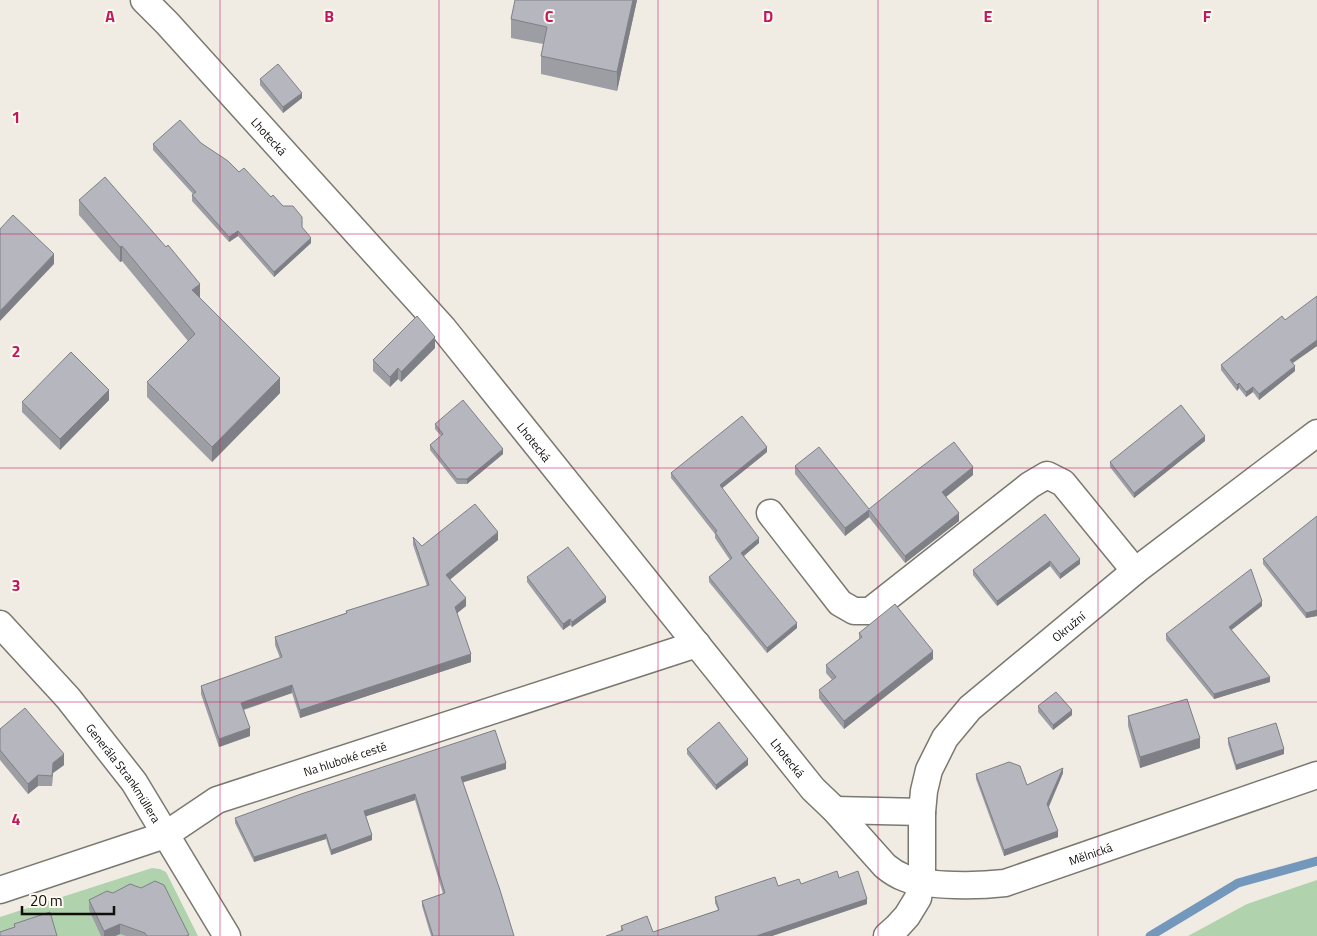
<svg xmlns="http://www.w3.org/2000/svg" width="1317" height="936" viewBox="0 0 1317 936" font-family="'Titillium Web',sans-serif">
<style>
.green{fill:#b0d2ad}
.lines{fill:none;stroke-linecap:round;stroke-linejoin:round}
.stream{stroke:#7398bc;stroke-width:9}
.minor-casing{stroke:#7b7870;stroke-width:29}
.minor{stroke:#fff;stroke-width:26}
.wall{fill:#9d9da4}
.shaded-wall{fill:#7f7f86}
.building{fill:#b6b6bf;stroke:#7f7f86}
.grid{fill:none;stroke:#c2185b;stroke-width:1;stroke-opacity:0.55}
.labels{text-anchor:middle;dominant-baseline:central;stroke-width:4;stroke-linejoin:round;paint-order:stroke}
.street-label{font-size:12px;fill:#110f0c;stroke:#fdf9f0}
.grid-label{font-size:16px;text-anchor:middle;font-weight:bold;fill:#c2185b;stroke:#fdf9f0;stroke-width:4;stroke-linejoin:round;paint-order:stroke}
</style>
<rect width="100%" height="100%" fill="#f0ece3"/>
<!-- green -->
<path class="green" d="M 152,868 L 160,869 L 166,872 L 198,936 L 0,936 L 0,917 Z
M 1317,880 L 1317,936 L 1188,936 L 1247,904 Z"/>
<g class="lines">
<!-- stream -->
<path class="stream" d="M 1150,936 L 1238,883 L 1317,861"/>
<!-- minor casing -->
<g class="minor-casing">
<g id="minor">
<path id="s1" d="M 144,0 L 167,23 L 443,328 L 813,789 L 835,810 L 885,866 C 891,871 897,875 905,878 C 929,887 979,886 1005,883 L 1317,775"/>
<path d="M 770,513 L 840,603 L 854,611 L 870,611 L 1030,485 L 1047,475 L 1063,483 L 1135,571"/>
<path id="s2" d="M 0,624 L 68,698 L 134,782 L 227,936"/>
<path d="M 835,810 L 922,812"/>
<path id="s3" d="M 0,890 L 165,835 L 217,800 L 697,644"/>
<path id="s4" d="M 887,936 L 897,927 L 907,916 L 918,898 L 922,872 L 922,812 L 924,791 L 929,770 L 945,738 L 970,708 L 1135,571 L 1317,433"/>
</g>
</g>
<!-- minor -->
<use href="#minor" class="minor"/>
</g>
<!-- wall -->
<path class="wall" d="M 637,0 L 617,91 L 541,74 L 541,56 L 543,44 L 511,38 L 511,19 Z
M 260,79 L 302,98 L 283,113 L 260,85 Z
M 201,143 L 271,197 L 302,228 L 311,243 L 274,277 L 238,236 L 229,242 L 192,201 L 192,195 L 193,194 L 153,150 L 153,144 Z
M 79,200 L 200,298 L 280,393 L 212,462 L 147,397 L 147,382 L 188,341 L 122,261 L 120,262 L 79,215 Z
M 1285,320 L 1317,346 L 1292,363 L 1295,371 L 1259,400 L 1253,392 L 1246,397 L 1239,388 L 1237,391 L 1221,370 L 1221,365 Z
M 435,348 L 401,382 L 398,379 L 390,387 L 373,371 L 373,360 Z
M 109,400 L 60,450 L 22,412 L 22,402 Z
M 435,424 L 503,454 L 467,484 L 457,484 L 430,450 L 430,445 L 441,436 L 435,429 Z
M 1205,441 L 1134,498 L 1110,467 L 1110,462 Z
M 767,452 L 722,488 L 759,543 L 744,556 L 797,628 L 767,653 L 709,582 L 709,577 L 730,560 L 715,538 L 715,534 L 671,478 L 671,473 Z
M 795,466 L 869,509 L 973,475 L 946,497 L 959,521 L 905,563 L 869,517 L 845,536 L 795,474 Z
M 1045,514 L 1080,564 L 1060,579 L 1050,566 L 997,606 L 973,575 L 973,570 Z
M 1317,516 L 1317,616 L 1306,618 L 1263,564 L 1263,559 Z
M 413,537 L 422,546 L 498,540 L 450,579 L 466,606 L 457,613 L 471,662 L 300,718 L 292,693 L 244,710 L 250,736 L 219,747 L 201,694 L 201,686 L 280,658 L 275,645 L 275,637 L 346,613 L 346,611 L 427,586 L 413,545 Z
M 527,577 L 606,602 L 572,627 L 570,625 L 563,630 L 527,582 Z
M 1262,606 L 1231,630 L 1270,682 L 1214,699 L 1166,640 L 1166,634 Z
M 859,633 L 933,659 L 844,729 L 819,698 L 819,690 L 832,680 L 826,673 L 826,665 L 859,639 Z
M 1038,706 L 1072,715 L 1053,730 L 1038,712 Z
M 1128,716 L 1200,748 L 1140,768 L 1128,726 Z
M 0,729 L 64,765 L 53,773 L 52,786 L 38,786 L 28,794 L 0,760 Z
M 1228,738 L 1284,754 L 1236,770 L 1228,744 Z
M 687,749 L 748,765 L 716,790 L 687,754 Z
M 506,769 L 463,782 L 514,936 L 431,936 L 422,906 L 422,901 L 443,894 L 415,800 L 366,816 L 372,840 L 331,855 L 326,839 L 254,862 L 235,823 L 235,818 Z
M 1063,773 L 1049,807 L 1058,837 L 1004,856 L 976,779 L 976,774 L 1027,785 Z
M 839,878 L 867,904 L 772,936 L 621,931 L 621,926 L 653,932 L 718,910 L 715,903 L 715,897 L 778,886 L 801,884 Z
M 89,900 L 189,936 L 126,936 L 120,934 L 115,936 L 101,936 L 89,910 Z"/>
<!-- shaded-wall -->
<path class="shaded-wall" d="M 633,0 L 637,0 L 617,91 L 617,72 Z
M 302,93 L 302,98 L 283,113 L 283,107 Z
M 238,231 L 238,236 L 229,242 L 229,237 Z
M 311,238 L 311,243 L 274,277 L 274,272 Z
M 122,246 L 122,261 L 120,262 L 120,247 Z
M 54,254 L 54,264 L 0,321 L 0,311 Z
M 200,284 L 200,299 L 192,290 Z
M 435,337 L 435,348 L 401,382 L 401,372 Z
M 1317,340 L 1317,346 L 1290,365 L 1290,360 Z
M 1295,366 L 1295,371 L 1259,400 L 1259,394 Z
M 398,368 L 398,379 L 390,387 L 390,377 Z
M 280,378 L 280,393 L 212,462 L 212,447 Z
M 1239,383 L 1239,388 L 1237,391 L 1237,385 Z
M 1253,387 L 1253,392 L 1246,397 L 1246,392 Z
M 109,390 L 109,400 L 60,450 L 60,439 Z
M 1205,436 L 1205,441 L 1134,498 L 1134,493 Z
M 767,447 L 767,452 L 720,490 L 720,485 Z
M 503,449 L 503,454 L 467,484 L 467,479 Z
M 973,467 L 973,475 L 942,500 L 942,492 Z
M 869,510 L 869,517 L 845,536 L 845,528 Z
M 959,513 L 959,521 L 905,563 L 905,556 Z
M 498,532 L 498,540 L 446,583 L 446,575 Z
M 759,538 L 759,543 L 741,558 L 741,553 Z
M 1080,559 L 1080,564 L 1060,579 L 1060,574 Z
M 1050,561 L 1050,566 L 997,606 L 997,601 Z
M 606,597 L 606,602 L 572,627 L 572,622 Z
M 466,598 L 466,606 L 455,615 L 455,607 Z
M 1262,601 L 1262,606 L 1229,632 L 1229,627 Z
M 1317,610 L 1317,616 L 1306,618 L 1306,613 Z
M 570,619 L 570,625 L 563,630 L 563,624 Z
M 797,623 L 797,628 L 767,653 L 767,648 Z
M 933,651 L 933,659 L 844,729 L 844,721 Z
M 471,654 L 471,662 L 300,718 L 300,710 Z
M 1270,677 L 1270,682 L 1214,699 L 1214,694 Z
M 292,685 L 292,693 L 241,710 L 241,703 Z
M 1072,710 L 1072,715 L 1053,730 L 1053,725 Z
M 250,728 L 250,736 L 219,747 L 219,739 Z
M 1200,738 L 1200,748 L 1140,768 L 1140,757 Z
M 1284,749 L 1284,754 L 1236,770 L 1236,765 Z
M 64,754 L 64,765 L 53,773 L 52,786 L 53,763 Z
M 748,759 L 748,765 L 716,790 L 716,785 Z
M 506,763 L 506,769 L 461,783 L 461,777 Z
M 1063,768 L 1063,773 L 1047,810 L 1047,804 Z
M 38,775 L 38,786 L 28,794 L 28,784 Z
M 415,794 L 415,800 L 364,817 L 364,811 Z
M 1058,831 L 1058,837 L 1004,856 L 1004,850 Z
M 326,834 L 326,839 L 254,862 L 254,857 Z
M 372,835 L 372,840 L 331,855 L 331,850 Z
M 867,899 L 867,904 L 772,936 L 756,936 Z
M 120,924 L 120,934 L 115,936 L 104,936 L 104,931 Z"/>
<!-- building -->
<path class="building" d="M 515,0 L 633,0 L 617,72 L 541,56 L 547,27 L 511,19 Z
M 278,64 L 302,93 L 283,107 L 260,79 Z
M 180,120 L 201,143 L 228,161 L 239,172 L 244,168 L 271,197 L 273,195 L 283,206 L 293,206 L 302,217 L 302,227 L 311,238 L 274,272 L 238,231 L 229,237 L 192,195 L 196,192 L 153,144 Z
M 105,177 L 166,247 L 168,245 L 200,284 L 192,290 L 280,378 L 212,447 L 147,382 L 195,334 L 122,246 L 120,247 L 79,200 Z
M 13,215 L 54,254 L 0,311 L 0,229 Z
M 1317,296 L 1317,340 L 1290,360 L 1295,366 L 1259,394 L 1253,387 L 1246,392 L 1239,383 L 1237,385 L 1221,365 L 1282,316 L 1285,320 Z
M 417,316 L 435,337 L 401,372 L 398,368 L 390,377 L 373,360 Z
M 71,352 L 109,390 L 60,439 L 22,402 Z
M 463,400 L 503,449 L 467,479 L 457,479 L 430,445 L 443,434 L 435,424 Z
M 1181,405 L 1205,436 L 1134,493 L 1110,462 Z
M 742,416 L 767,447 L 720,485 L 759,538 L 741,553 L 797,623 L 767,648 L 709,577 L 732,558 L 715,532 L 717,531 L 671,473 Z
M 954,442 L 973,467 L 942,492 L 959,513 L 905,556 L 869,510 L 845,528 L 795,466 L 819,447 L 869,509 L 916,471 Z
M 475,504 L 498,532 L 446,575 L 466,598 L 455,607 L 471,654 L 300,710 L 292,685 L 241,703 L 250,728 L 219,739 L 201,686 L 282,657 L 275,637 L 347,613 L 346,611 L 429,585 L 413,537 L 422,546 Z
M 1045,514 L 1080,559 L 1060,574 L 1050,561 L 997,601 L 973,570 Z
M 1317,516 L 1317,610 L 1306,613 L 1263,559 Z
M 568,547 L 606,597 L 572,622 L 570,619 L 563,624 L 527,577 Z
M 1251,569 L 1262,601 L 1229,627 L 1270,677 L 1214,694 L 1166,634 Z
M 895,604 L 933,651 L 844,721 L 819,690 L 836,677 L 826,665 L 862,637 L 859,633 Z
M 1056,692 L 1072,710 L 1053,725 L 1038,706 Z
M 1187,699 L 1200,738 L 1140,757 L 1128,716 Z
M 25,708 L 64,754 L 53,763 L 52,776 L 38,775 L 28,784 L 0,750 L 0,729 Z
M 719,722 L 748,759 L 716,785 L 687,749 Z
M 1276,723 L 1284,749 L 1236,765 L 1228,738 Z
M 495,730 L 506,763 L 461,777 L 500,890 L 514,936 L 433,936 L 422,901 L 445,893 L 415,794 L 364,811 L 372,835 L 331,850 L 326,834 L 254,857 L 235,818 L 301,794 Z
M 1009,762 L 1020,766 L 1027,785 L 1063,768 L 1047,804 L 1058,831 L 1004,850 L 976,774 Z
M 837,871 L 839,878 L 858,871 L 867,899 L 756,936 L 606,936 L 623,930 L 621,926 L 647,916 L 653,932 L 719,910 L 715,897 L 775,877 L 778,886 L 799,879 L 801,884 Z
M 155,881 L 164,885 L 189,935 L 186,936 L 147,936 L 145,933 L 120,924 L 104,931 L 89,900 L 107,891 L 113,893 L 130,884 L 141,888 Z
M 50,912 L 57,936 L 0,936 L 0,932 L 15,927 L 14,924 Z"/>
<!-- grid -->
<path class="grid" d="M 220,0 L 220,936M 439,0 L 439,936M 658,0 L 658,936M 878,0 L 878,936M 1098,0 L 1098,936M 0,234 L 1317,234M 0,468 L 1317,468M 0,702 L 1317,702"/>
<g class="labels">
<!-- street labels -->
<g class="street-label">
<text stroke="none"><textPath href="#s1" startOffset="185">Lhotecká</textPath></text>
<text stroke="none"><textPath href="#s1" startOffset="590">Lhotecká</textPath></text>
<text stroke="none"><textPath href="#s4" startOffset="381">Okružní</textPath></text>
<text stroke="none"><textPath href="#s3" startOffset="371">Na hluboké cestě</textPath></text>
<text stroke="none"><textPath href="#s1" startOffset="995">Lhotecká</textPath></text>
<text stroke="none"><textPath href="#s2" startOffset="194">Generála Strankmüllera</textPath></text>
<text stroke="none"><textPath href="#s1" startOffset="1355">Mělnická</textPath></text>
</g>
</g>
<g class="grid-label">
<text x="110" y="22">A</text>
<text x="329" y="22">B</text>
<text x="549" y="22">C</text>
<text x="768" y="22">D</text>
<text x="988" y="22">E</text>
<text x="1207" y="22">F</text>
<text x="16" y="123">1</text>
<text x="16" y="357">2</text>
<text x="16" y="591">3</text>
<text x="16" y="825">4</text>
</g>
<!-- scale -->
<path d="M22 906v8h92v-8" fill="none" stroke="#110f0c" stroke-width="2.5"/>
<text x="30" y="906" font-size="15" fill="#110f0c" stroke="#fdf9f0" stroke-width="4" paint-order="stroke">20 m</text>
</svg>
